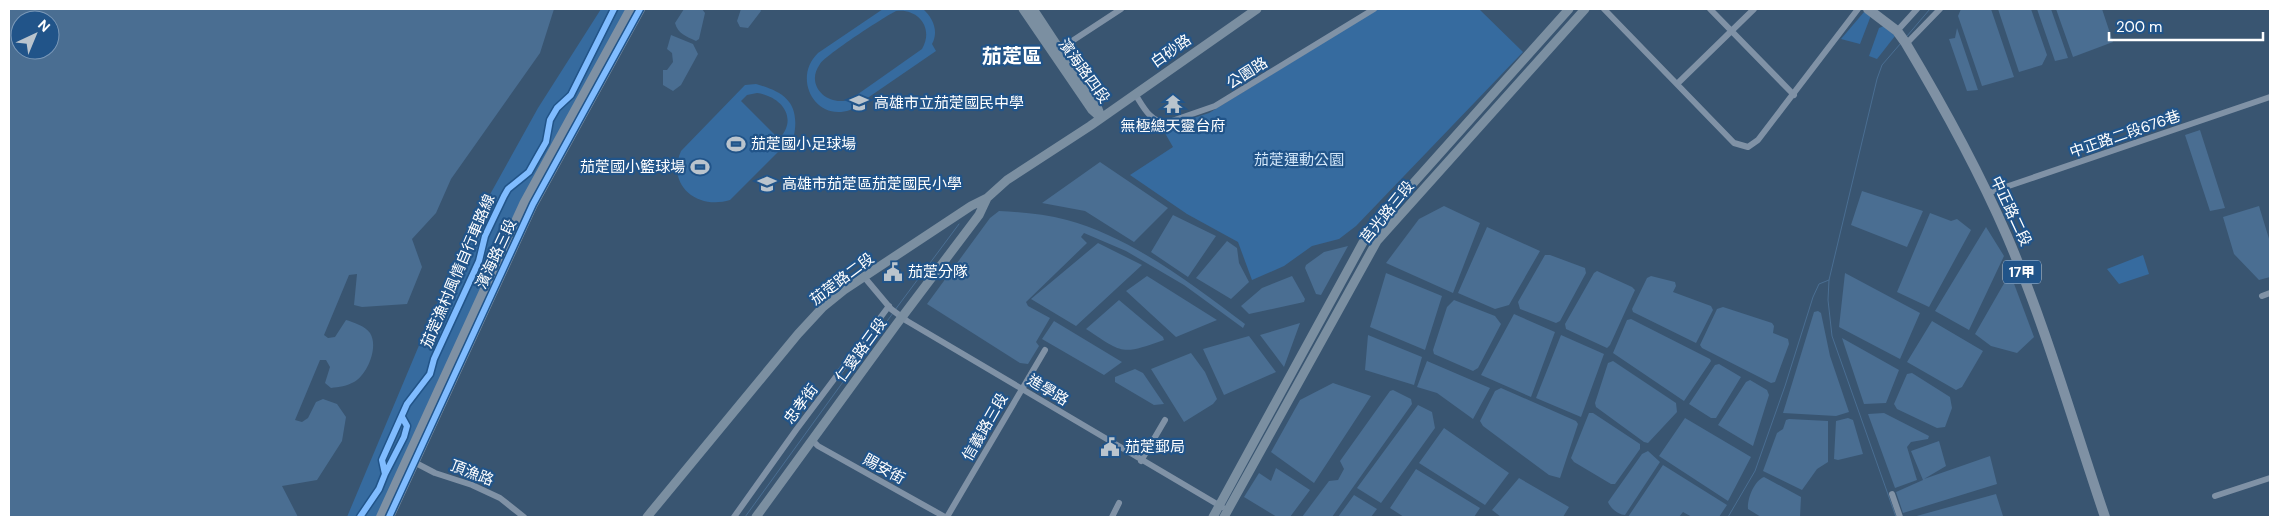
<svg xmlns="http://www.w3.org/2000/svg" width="2279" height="526" viewBox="0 0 2279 526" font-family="'DM Sans','Noto Sans TC',sans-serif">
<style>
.green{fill:#366b9f;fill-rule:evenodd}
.water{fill:#4a6e92;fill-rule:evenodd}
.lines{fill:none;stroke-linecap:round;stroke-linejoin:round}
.stream{stroke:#4a6e92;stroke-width:1}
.street{stroke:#8092a6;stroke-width:6}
.secondary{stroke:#7b8fa1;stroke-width:9}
.primary{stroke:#7f91a4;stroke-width:10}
.cycleway-casing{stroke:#215489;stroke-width:9}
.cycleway{stroke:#80bcff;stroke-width:6}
.labels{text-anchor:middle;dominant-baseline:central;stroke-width:4.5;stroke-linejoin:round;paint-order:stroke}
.shield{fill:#215489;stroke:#bcccdc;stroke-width:1}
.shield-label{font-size:14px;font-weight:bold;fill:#fff}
.street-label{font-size:15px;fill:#fff;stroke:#215489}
.poi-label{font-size:15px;fill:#fff;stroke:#215489;text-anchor:start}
.park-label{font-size:15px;fill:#d1e5f8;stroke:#215489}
.district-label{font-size:20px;font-weight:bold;fill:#fff;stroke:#215489}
</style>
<rect width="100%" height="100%" fill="#395571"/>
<!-- green -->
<path class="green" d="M 601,9 L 628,9 L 378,517 L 347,517 L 433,312 L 483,207 L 538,108 Z
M 883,9 L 923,9 C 933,18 939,31 932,44 L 936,51 L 850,110 C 815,122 792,78 818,53 ZM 896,11 C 919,8 934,29 922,49 L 851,99 C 829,108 804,86 820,64 C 827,54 884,17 896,11 Z
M 1378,9 L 1479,9 L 1523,52 L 1356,226 L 1339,239 L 1312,246 L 1284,266 L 1252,280 L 1238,242 L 1187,214 L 1130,175 L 1173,147 L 1162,128 L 1209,113 Z
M 1864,12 L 1870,15 L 1870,18 L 1860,44 L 1841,39 Z
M 1884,26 L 1895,36 L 1877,59 L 1869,56 L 1879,28 Z
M 756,84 C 785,92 800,103 794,136 L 730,200 C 697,210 666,185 681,151 L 745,85 ZM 757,93 C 781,96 799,118 779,139 L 741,101 L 747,95 Z
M 2143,255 L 2149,274 L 2119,284 L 2107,269 Z"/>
<!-- water -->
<path class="water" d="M 9,9 L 554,9 L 540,53 L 451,179 L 436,213 L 412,239 L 422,267 L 407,304 L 362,307 L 354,305 L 357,274 L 349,275 L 324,335 L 328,338 L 335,337 L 346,320 C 353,322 365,326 370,333 C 379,347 367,375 354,382 C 347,386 339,387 331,388 L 325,383 L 330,367 L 326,360 L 320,360 L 295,420 L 302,422 L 308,418 L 316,402 L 323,399 L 337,404 L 346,417 L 342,441 L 317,480 L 282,486 L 298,517 L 9,517 ZM 20,20 L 50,20 L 50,50 L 20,50 Z
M 684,9 L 702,9 L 705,13 L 699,39 L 696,41 C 686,36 678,34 675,23 Z
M 741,9 L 760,9 L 761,11 L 748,28 L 740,27 L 737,21 Z
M 1961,9 L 1991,9 L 2014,77 L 1982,86 L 1958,16 Z
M 1998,9 L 2031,9 L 2047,55 L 2042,65 L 2019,72 Z
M 2037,9 L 2051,9 L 2068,58 L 2055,61 Z
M 2056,9 L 2102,9 L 2113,42 L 2073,57 Z
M 1957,28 L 1978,90 L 1967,91 L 1949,39 L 1955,38 Z
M 671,35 L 693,44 L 698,54 L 681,85 L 673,91 L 663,85 L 663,70 L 667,70 L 673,62 L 672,53 L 667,49 Z
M 2200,130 L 2225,208 L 2210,211 L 2185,135 Z
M 1100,162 L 1168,208 L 1134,242 L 1085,211 L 1042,203 Z
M 1862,191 L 1923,211 L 1907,247 L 1851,225 Z
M 1444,206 L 1480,223 L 1453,293 L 1386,263 L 1419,219 Z
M 2259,206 L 2270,242 L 2270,277 L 2259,280 L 2234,254 L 2223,217 Z
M 999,211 C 1021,212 1045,214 1067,220 C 1131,237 1193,285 1245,324 L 1243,328 L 1184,285 L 1126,251 L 1084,233 L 1081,237 L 1087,243 L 1026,302 L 1028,306 L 1050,318 L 1036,342 L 1039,346 L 1028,364 L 1020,363 L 927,304 L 990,218 Z
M 1930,213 L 1951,221 L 1957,219 L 1971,230 L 1929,307 L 1897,292 Z
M 1173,215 L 1216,236 L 1188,277 L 1151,252 Z
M 1487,227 L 1540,251 L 1509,305 L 1495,309 L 1458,293 Z
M 1986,227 L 2004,256 L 1969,330 L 1935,311 Z
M 1227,241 L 1237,248 L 1239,263 L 1249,282 L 1231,299 L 1196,278 Z
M 1098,243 L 1142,265 L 1076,326 L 1031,299 Z
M 1348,246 L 1321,295 L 1316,294 L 1305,268 L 1306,265 L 1324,252 Z
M 1545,255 L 1550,255 L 1585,268 L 1586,273 L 1560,321 L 1556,323 L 1520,309 L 1518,302 Z
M 1597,271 L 1632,287 L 1635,290 L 1610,345 L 1607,348 L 1566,329 L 1565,324 L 1594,273 Z
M 1386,273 L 1442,296 L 1425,350 L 1370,327 Z
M 1845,273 L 1920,313 L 1900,359 L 1839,327 Z
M 2010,273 L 2034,337 L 2017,353 L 1991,346 L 1975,334 Z
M 1147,276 L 1217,320 L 1176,337 L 1126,291 Z
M 1292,276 L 1305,299 L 1304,302 L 1249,314 L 1241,306 L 1262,288 Z
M 1651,276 L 1675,282 L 1676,286 L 1673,292 L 1711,306 L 1713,310 L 1696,343 L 1633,312 L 1632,309 L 1647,278 Z
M 1119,300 L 1163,337 L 1164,340 C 1121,355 1124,354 1086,329 Z
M 1454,300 L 1495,316 L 1501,324 L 1478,368 L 1473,371 L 1434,354 L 1433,350 L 1447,307 Z
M 1723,307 L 1772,323 L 1774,326 L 1773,333 L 1788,339 L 1789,344 L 1775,382 L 1771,383 L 1702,348 L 1700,345 L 1717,309 Z
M 1818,311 L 1821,313 L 1830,356 L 1849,412 L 1836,416 L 1783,413 L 1814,312 Z
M 1514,314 L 1555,332 L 1531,397 L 1481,375 Z
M 1631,319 L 1710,359 L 1711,361 L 1684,401 L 1613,353 L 1627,320 Z
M 1054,321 L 1122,362 L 1104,375 L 1042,339 Z
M 1932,321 L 1983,351 L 1962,387 L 1956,390 L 1907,362 Z
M 1300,323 L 1284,367 L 1260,335 Z
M 1368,335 L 1422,357 L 1414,385 L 1365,370 Z
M 1561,335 L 1604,354 L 1581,417 L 1536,398 Z
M 1249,336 L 1276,372 L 1224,395 L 1203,349 Z
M 1842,338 L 1899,370 L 1886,403 L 1864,404 Z
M 1191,353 L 1205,372 L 1217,399 L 1213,404 L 1184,422 L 1151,369 Z
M 1427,361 L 1490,388 L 1473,419 L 1437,393 L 1417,387 Z
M 1613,361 L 1676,403 L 1677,412 L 1648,443 L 1644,442 L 1596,407 L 1595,403 L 1608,363 Z
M 1719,364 L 1741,377 L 1716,418 L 1711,418 L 1689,404 L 1715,365 Z
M 1135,369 L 1143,373 L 1164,404 L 1154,405 L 1115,382 L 1115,377 Z
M 1912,373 L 1950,397 L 1952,408 L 1945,427 L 1937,428 L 1897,409 L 1894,404 L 1907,374 Z
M 1750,380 L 1767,390 L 1769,395 L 1753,446 L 1718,425 L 1746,382 Z
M 1333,383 L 1371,396 L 1314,483 L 1271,452 L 1300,400 Z
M 1501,388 L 1576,421 L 1578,424 L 1560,478 L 1549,475 L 1483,426 L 1480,421 L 1495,391 Z
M 1393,390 L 1411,399 L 1412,404 L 1332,517 L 1302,517 L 1329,481 L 1338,480 L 1344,469 L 1340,461 L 1390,391 Z
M 1418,405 L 1432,412 L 1435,428 L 1381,503 L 1357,488 Z
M 1589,413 L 1593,413 L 1640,444 L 1640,449 L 1615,484 L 1611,484 L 1574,462 L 1571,458 Z
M 1884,413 L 1929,436 L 1928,439 L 1911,442 L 1907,447 L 1917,480 L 1895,488 L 1868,414 Z
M 1685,418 L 1751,457 L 1728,501 L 1659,456 Z
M 1848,418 L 1853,420 L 1863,454 L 1838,460 L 1834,459 L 1836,421 Z
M 1789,419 L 1828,421 L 1828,462 L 1817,469 L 1802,490 L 1763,471 L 1777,433 L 1783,429 L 1786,420 Z
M 1444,428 L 1509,473 L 1485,505 L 1419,463 Z
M 1939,441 L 1946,466 L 1924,479 L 1990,456 L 1997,484 L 1903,513 L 1896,492 L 1923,480 L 1911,451 Z
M 1648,451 L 1660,462 L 1625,515 C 1619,515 1610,508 1608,502 L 1642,454 Z
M 1663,465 L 1727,505 L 1719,517 L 1692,517 L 1683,512 L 1679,517 L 1628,517 Z
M 1276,468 L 1310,490 L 1290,517 L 1277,517 L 1244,497 L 1259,473 L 1271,481 Z
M 1416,469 L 1480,508 L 1474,517 L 1404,517 L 1390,508 Z
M 1764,477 L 1801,497 L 1800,517 L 1761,517 L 1748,509 C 1747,499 1754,481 1764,477 Z
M 1519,478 L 1569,507 L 1563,517 L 1501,517 L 1492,510 Z
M 1996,494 L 2003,516 L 1998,517 L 1913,517 Z
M 1354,495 L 1377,509 L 1371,517 L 1338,517 Z"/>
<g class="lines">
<!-- stream -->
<path class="stream" d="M 1907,36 L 1930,9
M 895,310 L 959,224
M 745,517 L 893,313
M 1728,517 L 1755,471 L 1785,386 L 1813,297 L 1819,284 L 1829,280
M 1896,517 L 1832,336 L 1828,300 L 1829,280 L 1877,79 L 1882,65 L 1901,43"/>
<!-- street -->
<path class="street" d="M 1604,9 L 1734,143 L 1748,147 L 1758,140 L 1858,9
M 1710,9 L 1794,95
M 1897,31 L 1917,9
M 1906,44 L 1940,9
M 1059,52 L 1066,45 L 1121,9
M 1677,84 L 1754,9
M 1135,94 C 1143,106 1149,121 1166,123 L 1215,106 L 1374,9
M 1988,193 L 2270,97
M 865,278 L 891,309 L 907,321 L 1222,507
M 2262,296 L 2270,293
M 813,441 L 818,446 L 945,517
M 412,461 L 435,473 L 472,485 L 500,498 L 524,517
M 1141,461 L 1165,420
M 1892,494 L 1900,517
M 2215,496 L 2270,478
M 734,517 L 796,430 L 889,306
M 947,517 L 1045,350
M 1112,517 L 1119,503"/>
<!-- secondary -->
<path class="secondary" d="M 1023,9 L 1092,110 L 1101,118
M 1033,9 L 1097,106 L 1101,117
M 647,517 L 798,334 L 823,307 L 844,290 L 971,206 L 987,198 L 1007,180 L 1090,126 L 1257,9
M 756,517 L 896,325 L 979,215 L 987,198
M 1213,517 L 1367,235 L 1569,9
M 1224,517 L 1377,241 L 1585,9"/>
<!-- primary -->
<path class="primary" d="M 1868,9 L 1897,31 L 1905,42 C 1942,104 1978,169 2007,236 C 2046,327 2073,423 2105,517
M 381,517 L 524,204 L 631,9
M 389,517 L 533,204 L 640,9"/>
<!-- cycleway casing -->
<g class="cycleway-casing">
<path id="cycleway" d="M 385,474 L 404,437 L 407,426 L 402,417
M 360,517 L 379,489 L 385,474 L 382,460 L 407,404 L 430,374 L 434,359 L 479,261 L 485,236 L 504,196 L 508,189 L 529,172 L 538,156 L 546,142 L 550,120 L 557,108 L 571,95 L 614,9
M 389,517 L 533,204 L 640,9"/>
</g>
<!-- cycleway -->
<use href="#cycleway" class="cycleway"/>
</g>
<!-- icons -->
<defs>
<g id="school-bare" transform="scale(1.5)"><path d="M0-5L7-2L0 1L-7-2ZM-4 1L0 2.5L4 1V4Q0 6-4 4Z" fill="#bac4cd" stroke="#215489" stroke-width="2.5" paint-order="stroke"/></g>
<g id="temple-bare" transform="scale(1.5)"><path d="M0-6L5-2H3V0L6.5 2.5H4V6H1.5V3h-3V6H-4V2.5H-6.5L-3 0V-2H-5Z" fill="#bac4cd" stroke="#215489" stroke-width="2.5" paint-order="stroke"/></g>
<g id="stadium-bare" transform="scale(1.5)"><path d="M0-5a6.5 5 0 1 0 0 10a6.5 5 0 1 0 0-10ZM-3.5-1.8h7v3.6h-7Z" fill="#bac4cd" stroke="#215489" stroke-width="2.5" paint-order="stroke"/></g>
<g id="civic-bare" transform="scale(1.5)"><path d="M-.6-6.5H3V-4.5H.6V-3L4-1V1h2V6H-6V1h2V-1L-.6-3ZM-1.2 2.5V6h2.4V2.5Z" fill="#bac4cd" stroke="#215489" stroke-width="2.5" paint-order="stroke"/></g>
</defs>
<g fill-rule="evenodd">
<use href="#school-bare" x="859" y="103"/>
<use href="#temple-bare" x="1173" y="104"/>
<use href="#stadium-bare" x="736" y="144"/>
<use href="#stadium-bare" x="700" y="167"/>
<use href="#school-bare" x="767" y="184"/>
<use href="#civic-bare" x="893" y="272"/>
<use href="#civic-bare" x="1110" y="447"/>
</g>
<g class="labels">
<!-- shield labels -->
<rect class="shield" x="2003" y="260.5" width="38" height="23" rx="4"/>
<g class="shield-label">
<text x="2022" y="272">17甲</text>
</g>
<!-- street labels -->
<g class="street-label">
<text transform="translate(1171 51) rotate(-35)">白砂路</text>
<text transform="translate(1084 71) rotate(54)">濱海路四段</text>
<text transform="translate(1247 73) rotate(-32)">公園路</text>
<text transform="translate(2125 134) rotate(-19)">中正路二段676巷</text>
<text transform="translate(2011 211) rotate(65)">中正路二段</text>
<text transform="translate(1387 212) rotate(-51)">莒光路三段</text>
<text transform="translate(496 254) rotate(-65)">濱海路三段</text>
<text transform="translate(458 271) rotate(-67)">茄萣漁村風情自行車路線</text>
<text transform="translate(842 279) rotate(-37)">茄萣路二段</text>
<text transform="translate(861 350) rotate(-54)">仁愛路三段</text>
<text transform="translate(1048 390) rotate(31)">進學路</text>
<text transform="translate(801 404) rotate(-53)">忠孝街</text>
<text transform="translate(985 427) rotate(-60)">信義路三段</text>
<text transform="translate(884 469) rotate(29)">賜安街</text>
<text transform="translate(472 473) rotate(21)">頂漁路</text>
</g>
<!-- poi labels -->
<g class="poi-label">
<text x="874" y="103">高雄市立茄萣國民中學</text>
<text x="1173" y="126" text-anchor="middle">無極總天靈台府</text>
<text x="751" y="144">茄萣國小足球場</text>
<text x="685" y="167" text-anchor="end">茄萣國小籃球場</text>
<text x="782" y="184">高雄市茄萣區茄萣國民小學</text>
<text x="908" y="272">茄萣分隊</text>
<text x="1125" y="447">茄萣郵局</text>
</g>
<!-- park labels -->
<g class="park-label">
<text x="1299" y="160">茄萣運動公園</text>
</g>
<!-- district labels -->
<g class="district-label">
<text x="1012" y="56">茄萣區</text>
</g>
</g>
<!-- border -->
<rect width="2279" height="526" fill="none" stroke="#ffffff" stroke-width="20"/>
<!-- north arrow -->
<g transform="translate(35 35) rotate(44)"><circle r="24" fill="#215489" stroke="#7a98b8"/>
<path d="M0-4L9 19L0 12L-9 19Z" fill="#bac4cd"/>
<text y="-8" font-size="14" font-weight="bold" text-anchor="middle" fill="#ffffff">N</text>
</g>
<!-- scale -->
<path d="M2109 32v8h154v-8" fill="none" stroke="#ffffff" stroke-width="2.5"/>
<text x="2116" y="32" font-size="15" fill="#ffffff" stroke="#215489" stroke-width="4" paint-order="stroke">200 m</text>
</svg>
